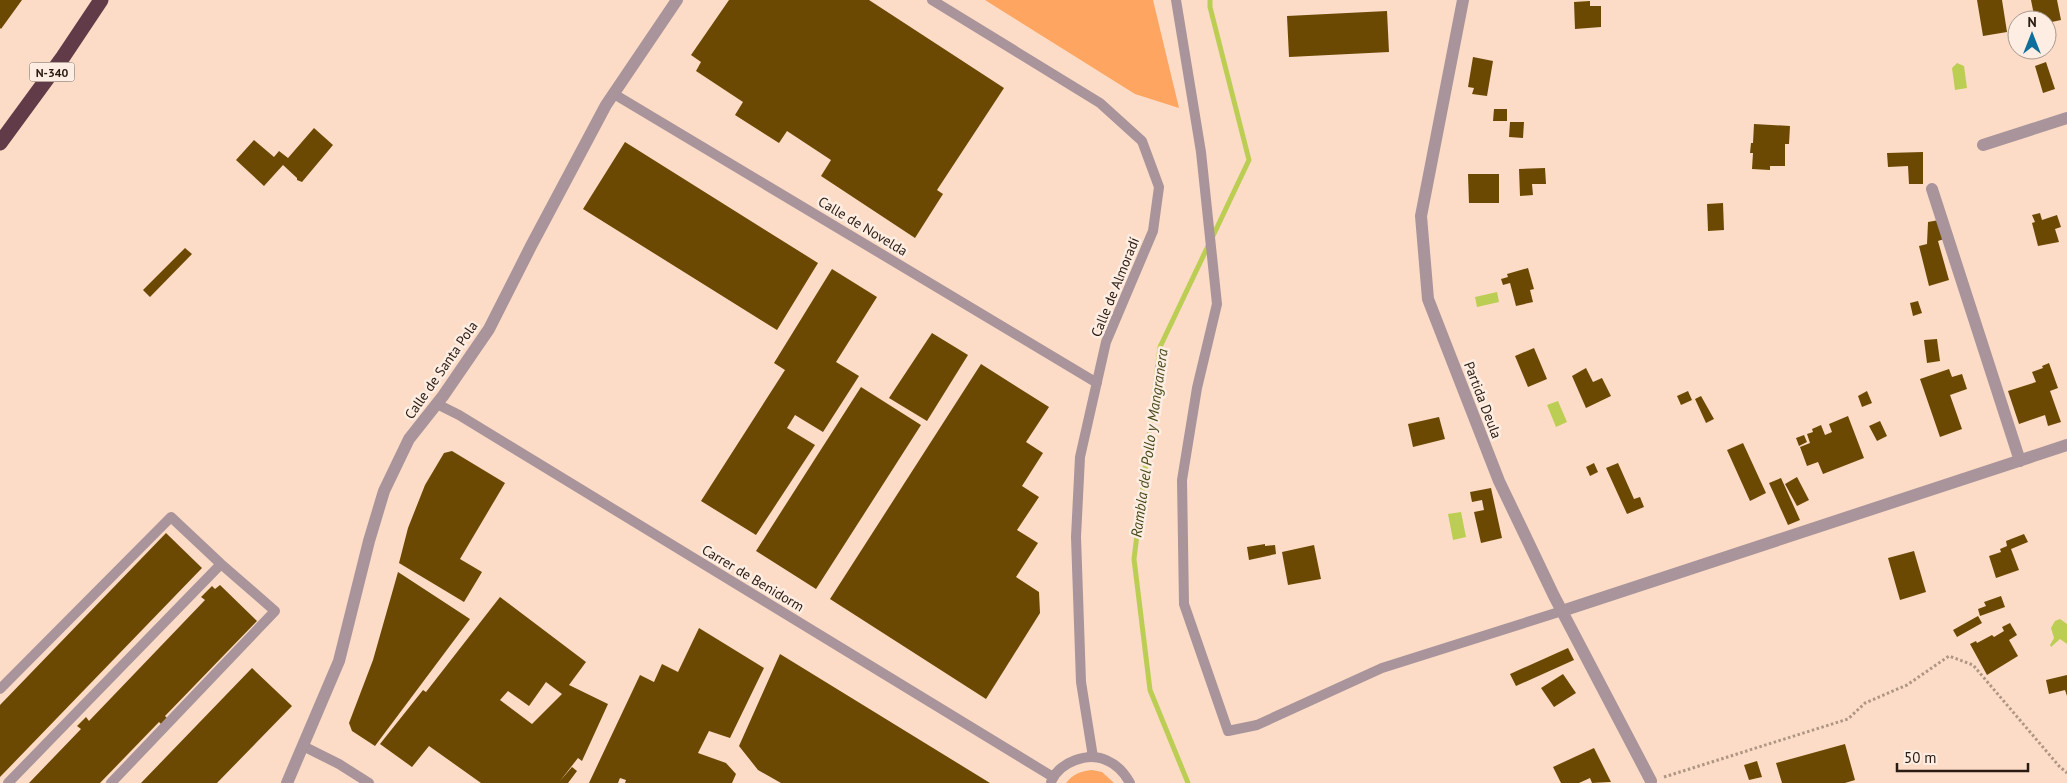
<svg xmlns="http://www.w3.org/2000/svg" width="2067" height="783" viewBox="0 0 2067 783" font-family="'PT Sans',sans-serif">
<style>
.green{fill:#fda561}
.water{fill:#bbce53}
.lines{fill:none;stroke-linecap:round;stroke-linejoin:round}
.stream{stroke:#bbce53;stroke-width:5}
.building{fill:#6c4902;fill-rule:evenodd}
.path{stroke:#af9684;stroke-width:3;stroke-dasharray:2.5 2.5;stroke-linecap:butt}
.lane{stroke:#a8949a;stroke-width:10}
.street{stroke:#a8949a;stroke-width:12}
.highway{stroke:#623b49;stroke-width:15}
.labels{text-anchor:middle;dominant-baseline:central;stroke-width:5;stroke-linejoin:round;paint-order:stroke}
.shield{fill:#fdede2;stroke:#695a50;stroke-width:1}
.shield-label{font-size:12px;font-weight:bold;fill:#291b11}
.street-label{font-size:14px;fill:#291b11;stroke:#fdede2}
.water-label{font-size:15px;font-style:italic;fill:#434a19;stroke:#fdede2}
</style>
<rect width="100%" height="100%" fill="#fcdcc6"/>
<!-- green -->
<path class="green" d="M 985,0 L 1153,0 L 1179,108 L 1135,94 Z
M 1092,770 L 1102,772 L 1114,783 L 1066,783 C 1073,774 1081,771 1092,770 Z"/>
<!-- water -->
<path class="water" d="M 1957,63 L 1964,66 L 1967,88 L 1955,90 L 1952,68 Z
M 1497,292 L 1499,302 L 1477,307 L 1475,297 Z
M 1558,401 L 1567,422 L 1556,427 L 1547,405 Z
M 1461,512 L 1466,537 L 1453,540 L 1448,514 Z
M 2060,619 L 2067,624 L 2067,644 L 2060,639 L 2051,647 L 2050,645 L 2054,638 L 2051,628 L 2055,621 Z"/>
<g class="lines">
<!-- stream -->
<path class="stream" d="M 1210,0 L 1210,7 L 1249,160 L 1212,238
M 1188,783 L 1150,690 L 1134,559 L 1160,347 L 1208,246"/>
</g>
<!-- building -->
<path class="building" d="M 0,0 L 22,0 L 1,29 L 0,28 Z
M 729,0 L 869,0 L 1004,88 L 937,190 L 943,194 L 915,238 L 821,176 L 831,160 L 787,131 L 779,143 L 735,115 L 743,102 L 696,71 L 701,62 L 691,55 Z
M 1977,0 L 2002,0 L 2007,32 L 1983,36 Z
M 2031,0 L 2057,0 L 2061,20 L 2047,23 L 2047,20 L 2035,20 Z
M 1590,1 L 1590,6 L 1601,6 L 1601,27 L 1575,29 L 1574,2 Z
M 1387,11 L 1389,52 L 1289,57 L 1287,16 Z
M 1473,57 L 1493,61 L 1487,96 L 1472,94 L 1474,88 L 1468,87 Z
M 2046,62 L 2055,89 L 2043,93 L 2035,66 Z
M 1494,109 L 1507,109 L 1507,121 L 1493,121 Z
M 1510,122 L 1524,122 L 1523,138 L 1509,137 Z
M 1754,124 L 1790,126 L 1789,144 L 1785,144 L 1785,166 L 1770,166 L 1770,170 L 1752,169 L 1753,153 L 1750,153 L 1751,143 L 1753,143 Z
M 314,128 L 333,145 L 302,182 L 297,180 L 297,178 L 283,165 L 264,186 L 236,160 L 254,140 L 274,157 L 279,151 L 288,158 Z
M 625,142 L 818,263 L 777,330 L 583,209 Z
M 1923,152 L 1923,184 L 1909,184 L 1908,166 L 1888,167 L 1887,153 Z
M 1545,168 L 1546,184 L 1532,184 L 1533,195 L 1520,196 L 1519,169 Z
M 1468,174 L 1499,174 L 1499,203 L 1469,203 Z
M 1723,203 L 1724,230 L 1708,231 L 1707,204 Z
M 2040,213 L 2042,220 L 2057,215 L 2061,227 L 2055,229 L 2059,242 L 2038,246 L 2032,223 L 2035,222 L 2032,215 Z
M 1939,220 L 1944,239 L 1938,241 L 1949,280 L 1929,286 L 1919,246 L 1927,244 L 1928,222 Z
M 185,248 L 192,254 L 150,297 L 143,290 Z
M 1528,268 L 1534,289 L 1530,290 L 1533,302 L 1516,306 L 1510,283 L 1503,285 L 1501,279 L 1508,277 L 1507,274 Z
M 832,269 L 877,297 L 836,362 L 859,376 L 823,432 L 795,415 L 787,428 L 815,445 L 756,535 L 701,501 L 785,370 L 774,363 Z
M 1918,301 L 1922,313 L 1913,316 L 1910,303 Z
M 932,333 L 968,355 L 927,421 L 889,398 Z
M 1937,339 L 1940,361 L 1927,363 L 1924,340 Z
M 1534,348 L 1547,379 L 1528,387 L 1515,356 Z
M 2049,363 L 2058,388 L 2050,391 L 2061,422 L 2048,426 L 2045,415 L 2019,424 L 2008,391 L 2036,382 L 2032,372 L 2043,368 L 2042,366 Z
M 981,364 L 1049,407 L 1026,442 L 1043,453 L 1022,486 L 1039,497 L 1017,530 L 1038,543 L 1016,577 L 1039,592 L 1040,613 L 986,699 L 830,599 Z
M 1586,368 L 1593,382 L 1602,378 L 1611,396 L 1586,408 L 1572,376 Z
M 1949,369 L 1952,377 L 1962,374 L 1967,389 L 1950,395 L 1962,429 L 1940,437 L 1920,379 Z
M 861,387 L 921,425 L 816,589 L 756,551 Z
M 1688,391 L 1692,400 L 1681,405 L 1677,396 Z
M 1867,391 L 1872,403 L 1862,407 L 1858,396 Z
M 1701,396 L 1714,419 L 1706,423 L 1695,399 Z
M 1848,416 L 1864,458 L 1823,474 L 1818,462 L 1807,466 L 1800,447 L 1810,443 L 1807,434 L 1813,432 L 1812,429 L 1821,425 L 1825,435 L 1832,432 L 1829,424 Z
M 1439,417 L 1445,439 L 1413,447 L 1408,424 Z
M 1880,421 L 1887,436 L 1877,441 L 1869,426 Z
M 1804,435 L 1807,442 L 1799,446 L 1796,438 Z
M 1743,443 L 1766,493 L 1750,501 L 1727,450 Z
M 452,451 L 505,483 L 460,559 L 482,572 L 464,602 L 399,563 L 408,528 L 425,485 L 444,453 Z
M 1594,463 L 1598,472 L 1590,476 L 1586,467 Z
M 1618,463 L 1634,499 L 1640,497 L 1644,507 L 1627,514 L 1606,468 Z
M 1797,477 L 1809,500 L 1797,506 L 1785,484 Z
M 1781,478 L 1800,520 L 1788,525 L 1769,483 Z
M 1491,488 L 1502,538 L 1481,543 L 1474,512 L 1484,510 L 1482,500 L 1472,502 L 1470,492 Z
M 166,533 L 202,568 L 0,777 L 0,705 Z
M 2024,534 L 2028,542 L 2011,549 L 2019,570 L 1996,578 L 1989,556 L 2001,552 L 2000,549 L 2007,546 L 2006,541 Z
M 1265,544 L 1265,546 L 1275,545 L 1276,554 L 1249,560 L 1247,547 Z
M 1314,545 L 1321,579 L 1288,585 L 1282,552 Z
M 1914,551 L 1926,592 L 1900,600 L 1888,558 Z
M 398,572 L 470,619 L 375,746 L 352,731 L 349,723 L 373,660 Z
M 220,585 L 257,621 L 165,716 L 168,719 L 162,725 L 159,722 L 100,783 L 29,783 L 81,729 L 77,726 L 86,717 L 89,721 L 205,600 L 201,597 L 212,586 L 215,589 Z
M 2001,596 L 2005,607 L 1980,616 L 1978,609 L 1986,606 L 1984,602 Z
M 500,597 L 586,662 L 569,685 L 608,704 L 582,761 L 578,758 L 560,781 L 572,767 L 577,771 L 568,783 L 481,783 L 429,746 L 412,767 L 380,744 L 423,690 L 426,692 ZM 546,682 L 562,694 L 532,724 L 500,700 L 508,691 L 529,706 Z
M 1978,616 L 1982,623 L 1957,637 L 1953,630 Z
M 2010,623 L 2017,635 L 2009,640 L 2018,656 L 1987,675 L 1970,644 L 1976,641 L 1977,643 L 1992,635 L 1994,637 L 2004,631 L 2002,627 Z
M 699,628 L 764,668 L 730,738 L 709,731 L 698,753 L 726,763 L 736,774 L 732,783 L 625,783 L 626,780 L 620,778 L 618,783 L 589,783 L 640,675 L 654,682 L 662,664 L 678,672 Z
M 1568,648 L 1574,660 L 1516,686 L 1510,674 Z
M 780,654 L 990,783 L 781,783 L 758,770 L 739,746 Z
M 252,668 L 292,706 L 217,783 L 141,783 Z
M 1563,674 L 1576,693 L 1554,707 L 1541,688 Z
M 2067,675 L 2067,696 L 2065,690 L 2049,694 L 2046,680 Z
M 1845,744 L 1855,780 L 1845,783 L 1782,783 L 1776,763 Z
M 1594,748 L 1611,782 L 1592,783 L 1590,778 L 1579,783 L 1561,783 L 1553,767 Z
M 1757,761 L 1762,777 L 1749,780 L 1744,765 Z"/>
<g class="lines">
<!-- path -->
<path class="path" d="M 1664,777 L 1848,719 L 1865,703 L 1907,685 L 1949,656 L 1973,665 L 2059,766 L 2067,773"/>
<!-- lane -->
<path class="lane" d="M 932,0 L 1100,103 L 1142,141 L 1159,187 L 1153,231 L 1106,342 L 1080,457 L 1076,537 L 1081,682 L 1093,757
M 1176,0 L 1201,152 L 1217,304 L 1197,388 L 1182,480 L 1184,604 L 1228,731 L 1257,725 L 1382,668 L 1562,611
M 614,94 L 1097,383
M 437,404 L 459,415 L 1053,777
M 0,689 L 171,517 L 221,564 L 275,611 L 111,783
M 303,746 L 339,764 L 369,783
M 1051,782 C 1059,762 1088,751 1108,761 C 1117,765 1125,774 1130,783
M 8,783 L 221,564"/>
<!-- street -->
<path class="street" d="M 1463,0 L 1421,216 L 1428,299 L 1499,481 L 1554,596 L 1651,781
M 1983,145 L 2067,118
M 1932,189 L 2020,461
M 1562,611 L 2067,445
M 287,783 L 339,661 L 369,541 L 384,491 L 409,439 L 443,396 L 489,329 L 531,246 L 606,105 L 677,0"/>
<!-- highway -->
<path class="highway" d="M 0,143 L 63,57 L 101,0"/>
</g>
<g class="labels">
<!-- shield labels -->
<rect class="shield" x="29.5" y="62.5" width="45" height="19" rx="4"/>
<g class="shield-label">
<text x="52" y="72">N-340</text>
</g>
<!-- street labels -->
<g class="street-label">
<text transform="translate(863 226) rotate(31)">Calle de Novelda</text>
<text transform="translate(1115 287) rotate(-68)">Calle de Almoradí</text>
<text transform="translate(441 370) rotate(-55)">Calle de Santa Pola</text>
<text transform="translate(1483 400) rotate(69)">Partida Deula</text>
<text transform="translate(753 578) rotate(31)">Carrer de Benidorm</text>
</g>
<!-- water labels -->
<g class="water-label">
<text transform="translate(1149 443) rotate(-82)">Rambla del Pollo y Mangranera</text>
</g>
</g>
<!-- north arrow -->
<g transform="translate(2032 35)"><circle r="24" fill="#fdede2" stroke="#a8998e"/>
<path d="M0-4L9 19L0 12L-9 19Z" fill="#0e6f9d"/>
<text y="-8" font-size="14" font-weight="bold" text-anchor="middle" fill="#291b11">N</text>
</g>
<!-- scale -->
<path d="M1897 763v8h131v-8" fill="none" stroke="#291b11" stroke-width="2.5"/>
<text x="1904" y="763" font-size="15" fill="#291b11" stroke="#fdede2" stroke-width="4" paint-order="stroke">50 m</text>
</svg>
